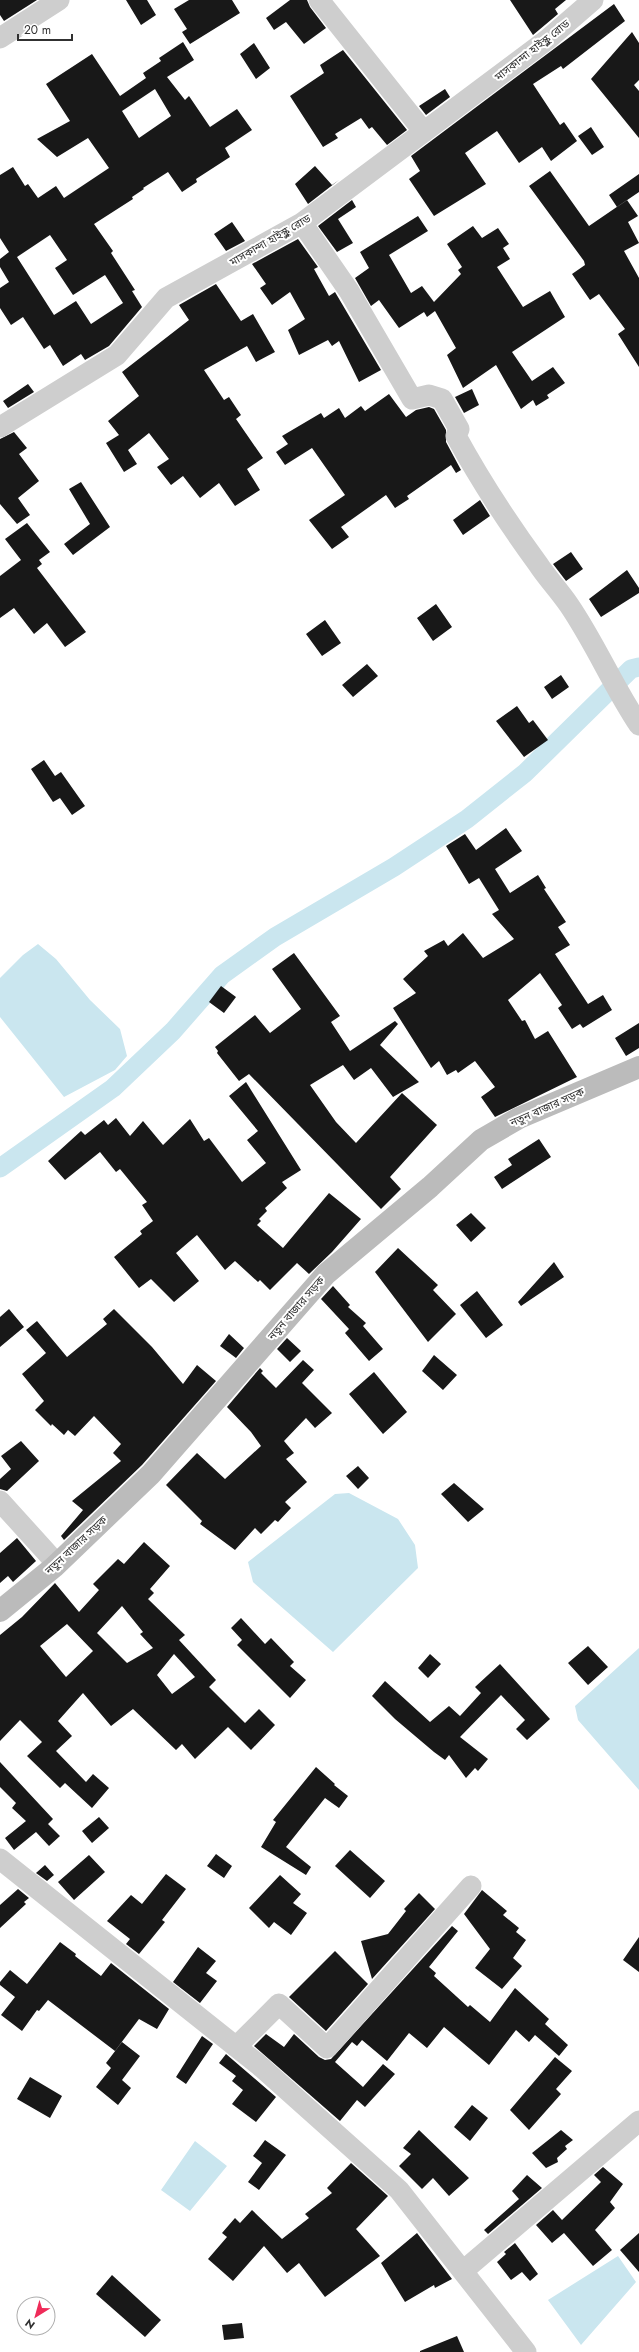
<svg xmlns="http://www.w3.org/2000/svg" width="639" height="2352" viewBox="0 0 639 2352" font-family="Jost,'Noto Sans Bengali',sans-serif">
<style>
.water{fill:#cae6ef}
.lines{fill:none;stroke-linecap:round;stroke-linejoin:round}
.canal{stroke:#cae6ef;stroke-width:19}
.building{fill:#181818;fill-rule:evenodd}
.street{stroke:#cecece;stroke-width:21}
.secondary{stroke:#bbb;stroke-width:22}
.labels{text-anchor:middle;dominant-baseline:central;stroke-width:4;stroke-linejoin:round;paint-order:stroke}
.street-label{font-size:11px;fill:#313131;stroke:#fff}
</style>
<rect width="100%" height="100%" fill="#fff"/>
<!-- water -->
<path class="water" d="M 38,944 L 56,959 L 90,1000 L 120,1029 L 127,1056 L 115,1070 L 64,1097 L 0,1017 L 0,978 L 23,955 Z
M 349,1493 L 398,1519 L 415,1545 L 418,1568 L 333,1652 L 253,1582 L 248,1562 L 335,1494 Z
M 639,1648 L 639,1790 L 578,1720 L 575,1706 Z
M 195,2141 L 227,2166 L 190,2211 L 161,2190 Z
M 618,2256 L 636,2282 L 581,2345 L 548,2300 Z"/>
<g class="lines">
<!-- canal -->
<path class="canal" d="M 0,1168 L 113,1088 L 173,1031 L 222,975 L 275,937 L 394,867 L 467,819 L 525,773 L 631,669 L 639,667"/>
</g>
<!-- building -->
<path class="building" d="M 0,0 L 37,0 L 4,21 L 0,15 Z
M 126,0 L 147,0 L 156,15 L 141,25 Z
M 189,0 L 232,0 L 240,13 L 190,44 L 182,32 L 187,29 L 174,9 Z
M 290,0 L 307,0 L 310,7 L 326,28 L 304,44 L 286,22 L 274,30 L 266,18 Z
M 510,0 L 566,0 L 555,9 L 558,14 L 533,35 Z
M 614,4 L 625,21 L 563,69 L 561,66 L 533,84 L 560,125 L 564,122 L 577,141 L 551,161 L 542,147 L 519,163 L 497,131 L 465,153 L 486,184 L 434,216 L 409,179 L 420,171 L 411,156 Z
M 632,32 L 639,43 L 639,80 L 634,85 L 639,91 L 639,138 L 591,79 Z
M 183,42 L 194,60 L 167,77 L 185,100 L 189,96 L 210,127 L 237,109 L 252,130 L 225,148 L 230,157 L 196,179 L 197,182 L 182,192 L 168,172 L 143,188 L 144,189 L 132,197 L 133,199 L 94,224 L 113,251 L 111,253 L 135,290 L 132,291 L 142,307 L 109,346 L 85,360 L 81,354 L 63,366 L 50,345 L 44,349 L 23,317 L 11,325 L 0,308 L 0,288 L 9,282 L 0,267 L 0,259 L 9,252 L 0,238 L 0,175 L 13,167 L 25,186 L 28,184 L 38,198 L 56,186 L 64,198 L 109,168 L 88,138 L 57,157 L 37,139 L 70,121 L 46,84 L 92,54 L 120,96 L 146,78 L 143,73 L 161,61 L 159,58 ZM 155,89 L 171,116 L 139,138 L 122,111 ZM 50,235 L 67,260 L 55,268 L 73,295 L 105,275 L 123,303 L 91,324 L 76,301 L 54,315 L 17,257 Z
M 254,43 L 270,68 L 256,79 L 240,54 Z
M 343,50 L 407,130 L 387,145 L 372,127 L 369,129 L 361,118 L 335,134 L 338,138 L 323,147 L 290,96 L 324,73 L 320,65 Z
M 445,89 L 450,97 L 426,115 L 419,106 Z
M 591,127 L 604,147 L 592,155 L 578,136 Z
M 315,166 L 332,185 L 339,180 L 308,204 L 295,184 Z
M 550,171 L 589,226 L 627,200 L 638,216 L 628,222 L 639,243 L 624,251 L 639,278 L 639,367 L 618,334 L 625,329 L 599,294 L 590,300 L 572,274 L 585,265 L 584,261 L 529,186 Z
M 639,174 L 639,192 L 617,207 L 609,195 Z
M 352,200 L 356,207 L 338,219 L 353,243 L 337,252 L 318,226 Z
M 418,216 L 428,231 L 389,255 L 411,293 L 422,286 L 434,302 L 461,274 L 458,270 L 462,267 L 447,244 L 473,226 L 482,238 L 498,228 L 509,244 L 503,248 L 510,259 L 497,267 L 523,307 L 550,291 L 565,317 L 512,352 L 532,381 L 553,367 L 565,383 L 547,395 L 549,398 L 536,406 L 533,400 L 521,409 L 496,365 L 463,388 L 447,355 L 456,348 L 435,311 L 427,317 L 424,312 L 399,328 L 379,300 L 371,306 L 355,278 L 369,268 L 360,252 Z
M 232,222 L 245,241 L 226,251 L 214,234 Z
M 298,239 L 318,267 L 314,269 L 329,296 L 335,292 L 381,370 L 359,382 L 339,341 L 332,346 L 328,340 L 299,355 L 288,330 L 305,319 L 290,292 L 272,305 L 260,288 L 266,284 L 252,264 Z
M 216,284 L 241,321 L 253,314 L 275,352 L 256,362 L 247,346 L 204,370 L 224,400 L 229,397 L 241,415 L 236,419 L 263,458 L 247,469 L 260,490 L 235,506 L 219,483 L 200,498 L 183,476 L 171,485 L 157,467 L 169,459 L 149,433 L 128,450 L 137,464 L 124,472 L 106,443 L 119,435 L 108,421 L 139,396 L 122,372 L 189,320 L 179,305 Z
M 28,384 L 34,392 L 8,408 L 3,401 Z
M 472,389 L 479,405 L 464,413 L 455,397 Z
M 389,394 L 406,417 L 416,410 L 429,407 L 434,409 L 446,430 L 446,442 L 461,470 L 456,473 L 451,465 L 407,496 L 409,499 L 395,508 L 386,495 L 341,527 L 349,537 L 332,549 L 309,520 L 345,495 L 312,448 L 285,465 L 276,452 L 288,444 L 282,436 L 321,413 L 324,418 L 339,408 L 345,418 L 361,406 L 365,411 Z
M 14,432 L 27,448 L 19,454 L 39,481 L 18,498 L 30,515 L 17,524 L 0,504 L 0,439 Z
M 81,482 L 110,527 L 73,555 L 64,544 L 90,524 L 69,489 Z
M 480,500 L 490,516 L 463,535 L 453,520 Z
M 27,523 L 50,552 L 39,560 L 42,564 L 37,568 L 86,632 L 65,647 L 47,623 L 34,634 L 14,608 L 0,618 L 0,576 L 21,560 L 5,539 Z
M 571,552 L 583,569 L 566,581 L 553,564 Z
M 627,570 L 639,588 L 639,593 L 601,617 L 589,599 Z
M 436,604 L 452,627 L 433,641 L 417,618 Z
M 325,620 L 341,643 L 322,656 L 306,634 Z
M 367,664 L 378,676 L 353,697 L 342,685 Z
M 561,675 L 569,687 L 552,699 L 544,687 Z
M 517,706 L 529,723 L 533,720 L 548,740 L 524,757 L 496,721 Z
M 44,760 L 55,776 L 61,772 L 85,806 L 72,815 L 60,798 L 53,802 L 31,769 Z
M 506,828 L 522,851 L 495,869 L 510,893 L 538,875 L 546,888 L 544,889 L 566,922 L 558,927 L 570,945 L 555,954 L 588,1004 L 603,995 L 612,1010 L 583,1028 L 580,1024 L 572,1029 L 558,1008 L 562,1005 L 540,973 L 508,1000 L 522,1021 L 525,1020 L 535,1039 L 548,1031 L 577,1077 L 495,1117 L 481,1097 L 495,1087 L 475,1061 L 458,1073 L 456,1070 L 447,1075 L 439,1061 L 431,1068 L 393,1008 L 416,993 L 403,979 L 428,956 L 424,951 L 444,940 L 448,946 L 463,933 L 483,958 L 514,939 L 492,914 L 499,910 L 479,878 L 469,884 L 446,846 L 465,834 L 476,850 Z
M 294,953 L 340,1016 L 331,1022 L 350,1051 L 395,1021 L 398,1024 L 380,1045 L 419,1082 L 393,1097 L 371,1068 L 354,1080 L 343,1065 L 310,1085 L 336,1122 L 356,1143 L 402,1093 L 437,1125 L 390,1177 L 401,1189 L 381,1209 L 249,1074 L 239,1081 L 217,1053 L 218,1051 L 215,1047 L 255,1015 L 270,1033 L 301,1009 L 272,969 Z
M 221,986 L 236,997 L 224,1013 L 209,1002 Z
M 639,1023 L 639,1048 L 626,1056 L 615,1038 Z
M 246,1082 L 301,1170 L 282,1182 L 287,1188 L 265,1208 L 267,1211 L 259,1219 L 261,1221 L 257,1225 L 283,1248 L 329,1193 L 361,1219 L 332,1252 L 309,1274 L 297,1263 L 270,1290 L 260,1280 L 258,1282 L 235,1261 L 225,1270 L 197,1235 L 176,1253 L 199,1281 L 174,1302 L 151,1279 L 139,1288 L 114,1257 L 142,1234 L 140,1231 L 153,1221 L 142,1205 L 147,1202 L 120,1169 L 116,1172 L 100,1152 L 65,1180 L 48,1161 L 81,1131 L 85,1135 L 104,1120 L 108,1125 L 116,1118 L 130,1136 L 143,1121 L 163,1145 L 190,1119 L 204,1141 L 209,1138 L 242,1182 L 266,1163 L 247,1140 L 258,1131 L 229,1096 Z
M 539,1139 L 551,1157 L 502,1189 L 494,1177 L 512,1165 L 508,1159 Z
M 471,1213 L 486,1228 L 471,1242 L 456,1225 Z
M 398,1248 L 438,1285 L 433,1290 L 456,1314 L 428,1342 L 375,1272 Z
M 554,1262 L 564,1277 L 521,1306 L 518,1302 Z
M 333,1286 L 350,1305 L 348,1307 L 366,1323 L 363,1326 L 383,1349 L 369,1361 L 345,1333 L 349,1329 L 321,1299 Z
M 477,1291 L 503,1325 L 486,1338 L 460,1305 Z
M 9,1309 L 24,1327 L 0,1347 L 0,1317 Z
M 114,1309 L 152,1347 L 183,1384 L 197,1365 L 216,1381 L 142,1465 L 64,1540 L 61,1536 L 83,1510 L 72,1501 L 121,1461 L 113,1453 L 121,1444 L 94,1416 L 75,1436 L 68,1430 L 64,1435 L 52,1424 L 51,1426 L 35,1410 L 44,1401 L 22,1374 L 46,1353 L 26,1330 L 37,1321 L 67,1357 L 107,1324 L 103,1319 Z
M 229,1334 L 244,1348 L 236,1358 L 220,1346 Z
M 287,1338 L 301,1351 L 290,1362 L 277,1349 Z
M 434,1355 L 457,1375 L 443,1390 L 422,1371 Z
M 303,1360 L 314,1370 L 302,1383 L 332,1413 L 315,1428 L 306,1418 L 284,1441 L 294,1453 L 286,1459 L 307,1482 L 285,1502 L 291,1508 L 278,1522 L 275,1520 L 261,1534 L 255,1528 L 235,1550 L 200,1524 L 202,1521 L 166,1485 L 197,1453 L 225,1479 L 261,1446 L 251,1432 L 227,1407 L 260,1368 L 263,1371 L 261,1373 L 276,1388 Z
M 374,1372 L 407,1412 L 383,1434 L 349,1394 Z
M 21,1441 L 39,1461 L 7,1491 L 0,1489 L 0,1479 L 11,1469 L 1,1456 Z
M 358,1466 L 369,1478 L 358,1489 L 346,1476 Z
M 454,1483 L 484,1509 L 468,1522 L 441,1494 Z
M 17,1538 L 36,1561 L 13,1582 L 8,1576 L 0,1583 L 0,1553 Z
M 144,1542 L 170,1566 L 150,1589 L 154,1593 L 148,1599 L 185,1635 L 179,1640 L 216,1680 L 209,1687 L 245,1723 L 259,1709 L 275,1725 L 251,1750 L 228,1727 L 195,1759 L 182,1744 L 176,1750 L 133,1709 L 111,1726 L 83,1693 L 58,1721 L 72,1736 L 56,1751 L 86,1782 L 93,1774 L 109,1788 L 92,1808 L 65,1783 L 60,1788 L 27,1756 L 42,1742 L 20,1720 L 0,1741 L 0,1635 L 22,1617 L 55,1583 L 79,1612 L 99,1590 L 93,1584 L 118,1559 L 124,1564 ZM 122,1606 L 143,1632 L 140,1634 L 153,1648 L 127,1663 L 97,1633 ZM 67,1624 L 93,1651 L 66,1677 L 40,1646 ZM 174,1654 L 195,1677 L 172,1694 L 157,1675 Z
M 241,1618 L 265,1644 L 271,1638 L 294,1662 L 290,1666 L 306,1680 L 290,1698 L 237,1645 L 242,1640 L 231,1628 Z
M 588,1646 L 608,1667 L 588,1685 L 568,1663 Z
M 430,1654 L 441,1664 L 428,1678 L 418,1668 Z
M 500,1664 L 550,1719 L 527,1740 L 516,1729 L 525,1720 L 501,1695 L 460,1737 L 488,1759 L 478,1771 L 475,1768 L 466,1778 L 449,1755 L 445,1760 L 434,1752 L 395,1719 L 372,1696 L 385,1681 L 430,1722 L 449,1706 L 460,1716 L 481,1693 L 475,1687 Z
M 0,1762 L 53,1819 L 48,1824 L 60,1836 L 49,1846 L 36,1832 L 14,1850 L 5,1838 L 26,1821 L 12,1808 L 16,1803 L 0,1787 Z
M 316,1767 L 335,1784 L 334,1785 L 348,1796 L 339,1808 L 325,1798 L 286,1847 L 311,1867 L 306,1875 L 261,1847 L 276,1822 L 273,1820 Z
M 99,1817 L 109,1828 L 92,1843 L 82,1831 Z
M 350,1850 L 385,1881 L 370,1898 L 335,1866 Z
M 216,1854 L 232,1866 L 224,1878 L 207,1866 Z
M 89,1855 L 105,1872 L 74,1900 L 58,1882 Z
M 45,1865 L 54,1875 L 47,1881 L 36,1873 Z
M 166,1874 L 186,1889 L 162,1920 L 165,1922 L 139,1954 L 126,1944 L 130,1939 L 107,1921 L 131,1895 L 142,1904 Z
M 280,1875 L 301,1894 L 293,1903 L 307,1913 L 291,1935 L 274,1922 L 269,1928 L 249,1908 Z
M 18,1889 L 29,1898 L 24,1902 L 26,1904 L 0,1928 L 0,1905 Z
M 482,1890 L 507,1911 L 503,1915 L 519,1928 L 516,1932 L 526,1940 L 513,1958 L 522,1966 L 502,1989 L 475,1968 L 490,1949 L 464,1914 Z
M 419,1893 L 435,1909 L 372,1979 L 361,1941 L 388,1934 L 406,1911 L 404,1909 Z
M 452,1926 L 458,1931 L 429,1967 L 436,1973 L 434,1976 L 468,2007 L 470,2005 L 490,2022 L 515,1988 L 549,2019 L 545,2024 L 568,2045 L 559,2056 L 535,2035 L 529,2042 L 516,2030 L 489,2065 L 444,2027 L 427,2048 L 409,2033 L 387,2061 L 362,2040 L 357,2046 L 352,2042 L 335,2062 L 363,2087 L 383,2064 L 395,2074 L 365,2107 L 357,2100 L 340,2121 L 254,2046 L 266,2034 L 284,2047 L 294,2034 L 319,2057 L 325,2060 L 331,2059 Z
M 639,1937 L 639,1972 L 623,1960 Z
M 60,1942 L 76,1954 L 75,1956 L 101,1976 L 111,1963 L 169,2009 L 157,2029 L 139,2019 L 115,2051 L 48,2000 L 39,2011 L 37,2010 L 22,2031 L 1,2015 L 15,1997 L 0,1985 L 0,1982 L 10,1970 L 27,1984 Z
M 198,1947 L 216,1961 L 206,1973 L 217,1981 L 200,2003 L 173,1982 Z
M 335,1951 L 368,1984 L 326,2031 L 289,1997 Z
M 202,2036 L 213,2044 L 186,2084 L 176,2077 Z
M 122,2042 L 140,2056 L 122,2080 L 131,2088 L 118,2105 L 96,2087 L 111,2068 L 106,2063 Z
M 226,2054 L 276,2097 L 256,2122 L 232,2104 L 243,2090 L 232,2081 L 236,2076 L 219,2063 Z
M 555,2057 L 572,2071 L 556,2089 L 561,2094 L 529,2130 L 510,2110 Z
M 30,2077 L 62,2096 L 50,2118 L 17,2099 Z
M 472,2105 L 488,2118 L 470,2141 L 454,2127 Z
M 419,2130 L 469,2178 L 449,2196 L 433,2178 L 422,2189 L 399,2166 L 411,2154 L 403,2148 Z
M 561,2130 L 573,2140 L 565,2146 L 567,2149 L 557,2158 L 558,2162 L 546,2168 L 532,2153 Z
M 265,2140 L 286,2155 L 259,2190 L 248,2182 L 262,2163 L 253,2156 Z
M 351,2163 L 388,2196 L 356,2229 L 380,2256 L 325,2297 L 299,2263 L 287,2273 L 264,2246 L 233,2281 L 208,2259 L 227,2237 L 222,2233 L 235,2218 L 240,2223 L 252,2210 L 282,2239 L 309,2218 L 305,2214 L 332,2193 L 327,2188 Z
M 603,2167 L 623,2184 L 610,2202 L 615,2208 L 595,2230 L 612,2250 L 593,2266 L 564,2233 L 552,2243 L 536,2225 L 553,2210 L 562,2220 L 601,2182 L 594,2175 Z
M 527,2175 L 542,2188 L 488,2234 L 484,2230 L 519,2199 L 512,2191 Z
M 417,2233 L 452,2279 L 435,2288 L 434,2285 L 405,2302 L 381,2263 Z
M 639,2233 L 639,2272 L 620,2250 Z
M 515,2243 L 538,2274 L 530,2281 L 522,2272 L 511,2280 L 497,2262 L 506,2254 L 504,2252 Z
M 112,2275 L 161,2320 L 145,2337 L 96,2294 Z
M 242,2323 L 244,2338 L 224,2340 L 222,2325 Z
M 457,2336 L 464,2352 L 420,2352 L 420,2351 Z"/>
<g class="lines">
<!-- street -->
<path class="street" d="M 319,0 L 424,132
M 0,38 L 59,0
M 302,223 L 349,291 L 412,399 L 429,395 L 442,399 L 459,429 L 456,436 C 480,480 508,523 538,564 C 547,578 559,590 569,605 C 595,643 613,686 639,725
M 0,427 L 117,355 L 166,298 L 302,223 L 548,39 L 593,0
M 0,1501 L 57,1564
M 0,1859 L 259,2065 L 399,2190 L 526,2352
M 236,2047 L 279,2004 L 327,2048 L 471,1886
M 463,2271 L 639,2121"/>
<!-- secondary -->
<path class="secondary" d="M 0,1611 L 54,1567 L 151,1474 L 326,1274 L 430,1187 L 481,1140 L 519,1118 L 639,1067"/>
</g>
<g class="labels">
<!-- street labels -->
<g class="street-label">
<text transform="translate(532 50) rotate(-38)">মাসকান্দা হাইস্কুল রোড</text>
<text transform="translate(270 240) rotate(-30)">মাসকান্দা হাইস্কুল রোড</text>
<text transform="translate(547 1107) rotate(-24)">নতুন বাজার সড়ক</text>
<text transform="translate(296 1308) rotate(-49)">নতুন বাজার সড়ক</text>
<text transform="translate(76 1545) rotate(-43)">নতুন বাজার সড়ক</text>
</g>
</g>
<!-- north arrow -->
<g transform="translate(36 2316) rotate(217)"><circle r="19" fill="#ffffff" stroke="#adadad"/>
<path d="M0-3L7 15L0 10L-7 15Z" fill="#ef2b59"/>
<text y="-6" font-size="11" font-weight="bold" text-anchor="middle" fill="#313131">N</text>
</g>
<!-- scale -->
<path d="M18 34v6h54v-6" fill="none" stroke="#313131" stroke-width="2"/>
<text x="24" y="34" font-size="12" fill="#313131" stroke="#ffffff" stroke-width="3" paint-order="stroke">20 m</text>
</svg>
